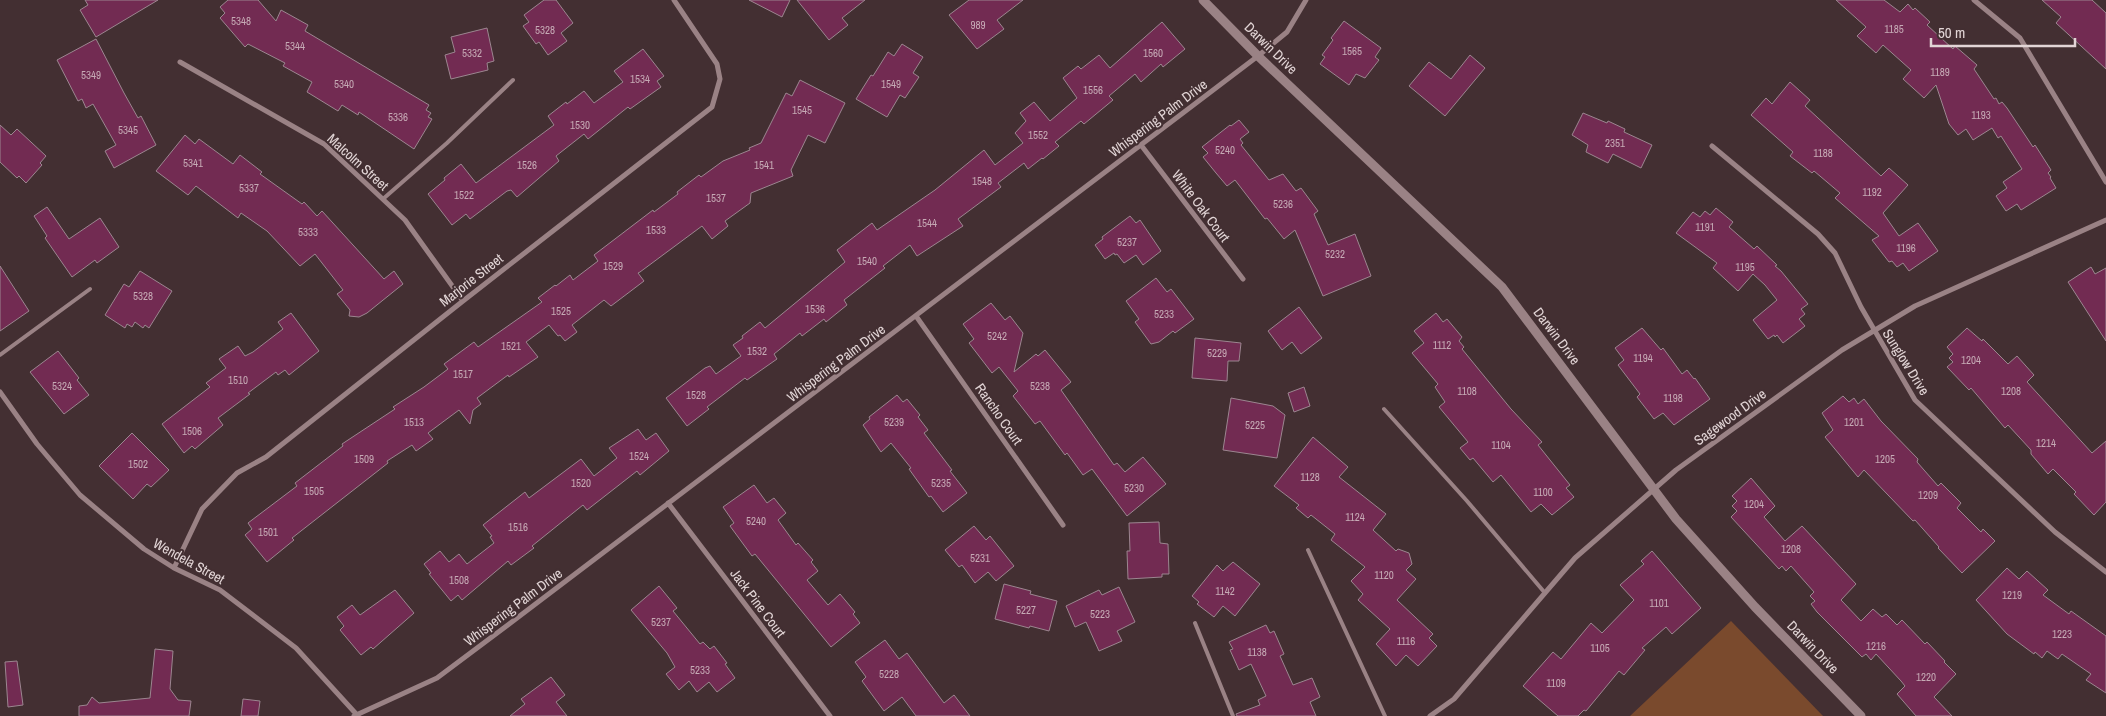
<svg xmlns="http://www.w3.org/2000/svg" width="2106" height="716" viewBox="0 0 2106 716" font-family="'Archivo Narrow',sans-serif">
<style>
.grass{fill:#7a4a2d}
.building{fill:#722b52;stroke:#9c8690}
.lines{fill:none;stroke-linecap:round;stroke-linejoin:round}
.service{stroke:#9a8285;stroke-width:4}
.minor{stroke:#9a8285;stroke-width:5}
.tertiary{stroke:#9a8285;stroke-width:9}
.labels{text-anchor:middle;dominant-baseline:central;stroke-width:4;stroke-linejoin:round;paint-order:stroke}
.number-label{font-size:11px;fill:#c6aab5}
.street-label{font-size:14px;fill:#e2d5d6;stroke:#432f32}
</style>
<rect width="100%" height="100%" fill="#432f32"/>
<!-- grass -->
<path class="grass" d="M 1731,621 L 1823,716 L 1630,716 Z"/>
<!-- building -->
<path class="building" d="M 85,0 L 158,0 L 96,37 L 80,10 L 88,5 Z
M 228,0 L 258,0 L 276,21 L 281,10 L 308,25 L 305,31 L 429,105 L 426,110 L 431,113 L 428,117 L 432,119 L 414,149 L 359,112 L 358,115 L 342,105 L 338,111 L 307,92 L 312,82 L 283,66 L 285,63 L 248,44 L 245,47 L 220,18 L 225,13 L 220,7 Z
M 544,0 L 556,0 L 573,23 L 561,33 L 567,41 L 548,55 L 539,42 L 536,44 L 523,26 L 529,22 L 524,15 Z
M 749,0 L 790,0 L 782,17 Z
M 797,0 L 865,0 L 842,18 L 848,25 L 829,40 Z
M 969,0 L 1023,0 L 997,20 L 1004,29 L 977,49 L 949,15 Z
M 1836,0 L 1884,0 L 1900,12 L 1908,4 L 1913,10 L 1915,8 L 1930,22 L 1927,25 L 1953,49 L 1955,46 L 1977,65 L 1974,69 L 1994,99 L 1996,98 L 1999,104 L 2002,102 L 2007,108 L 2033,147 L 2035,145 L 2051,170 L 2048,173 L 2051,177 L 2050,178 L 2056,188 L 2021,210 L 2017,204 L 2006,211 L 1996,196 L 2007,188 L 2003,182 L 2022,169 L 2001,136 L 1998,138 L 1992,128 L 1973,140 L 1966,129 L 1958,135 L 1949,124 L 1936,85 L 1924,98 L 1903,79 L 1911,70 L 1883,45 L 1876,53 L 1857,36 L 1866,27 Z
M 2042,0 L 2092,0 L 2106,13 L 2106,69 L 2056,23 L 2061,17 Z
M 1344,21 L 1381,48 L 1375,57 L 1379,60 L 1365,78 L 1356,74 L 1349,85 L 1320,64 L 1325,57 L 1322,55 L 1333,40 L 1331,38 Z
M 1162,22 L 1185,49 L 1163,67 L 1161,64 L 1141,82 L 1135,74 L 1109,96 L 1113,100 L 1084,124 L 1081,121 L 1055,142 L 1059,146 L 1043,159 L 1042,158 L 1028,169 L 1024,163 L 998,183 L 1001,187 L 958,219 L 963,226 L 917,256 L 910,245 L 883,266 L 885,268 L 844,300 L 847,305 L 826,322 L 824,319 L 802,336 L 800,333 L 774,354 L 777,359 L 747,380 L 745,378 L 707,407 L 709,409 L 687,426 L 666,398 L 705,368 L 710,366 L 716,374 L 741,356 L 733,345 L 743,338 L 742,336 L 760,322 L 765,328 L 845,262 L 837,250 L 872,223 L 877,230 L 935,190 L 984,150 L 995,165 L 1023,143 L 1015,133 L 1026,121 L 1020,113 L 1034,102 L 1050,121 L 1077,98 L 1063,78 L 1078,66 L 1081,69 L 1099,55 L 1110,68 Z
M 487,28 L 494,61 L 487,63 L 488,70 L 451,79 L 445,55 L 455,52 L 451,37 Z
M 96,39 L 124,93 L 138,118 L 141,116 L 156,145 L 114,168 L 105,151 L 116,145 L 93,104 L 86,108 L 82,99 L 78,101 L 57,60 Z
M 902,44 L 923,57 L 913,73 L 919,77 L 905,98 L 900,95 L 887,117 L 856,99 L 871,75 L 873,76 L 888,52 L 894,56 Z
M 643,49 L 664,76 L 657,81 L 661,87 L 630,109 L 628,107 L 588,139 L 584,134 L 556,156 L 559,161 L 517,197 L 511,190 L 507,191 L 470,219 L 466,214 L 452,225 L 428,194 L 445,180 L 444,178 L 461,164 L 476,183 L 554,125 L 548,116 L 566,102 L 567,104 L 584,91 L 594,103 L 623,82 L 614,71 Z
M 1470,55 L 1485,68 L 1445,116 L 1409,86 L 1429,62 L 1451,79 Z
M 800,80 L 845,103 L 825,143 L 808,135 L 791,170 L 793,176 L 751,193 L 750,203 L 725,221 L 728,226 L 712,239 L 702,226 L 640,272 L 638,273 L 644,281 L 611,306 L 604,300 L 572,325 L 577,332 L 565,341 L 560,335 L 558,336 L 549,325 L 526,342 L 538,357 L 509,377 L 508,375 L 477,398 L 481,404 L 473,410 L 470,424 L 459,410 L 428,433 L 433,439 L 416,451 L 412,445 L 387,461 L 388,463 L 292,538 L 294,540 L 267,562 L 245,535 L 252,529 L 248,523 L 297,486 L 295,483 L 343,446 L 342,444 L 395,409 L 393,407 L 424,387 L 448,369 L 444,364 L 474,342 L 478,347 L 542,302 L 538,298 L 555,285 L 556,286 L 570,275 L 573,280 L 598,261 L 594,255 L 653,210 L 654,212 L 678,194 L 677,192 L 699,175 L 701,177 L 723,161 L 750,150 L 749,148 L 761,143 L 786,93 L 792,96 Z
M 1790,82 L 1810,100 L 1805,106 L 1881,176 L 1889,168 L 1908,185 L 1883,213 L 1899,236 L 1918,223 L 1938,251 L 1909,271 L 1903,263 L 1897,267 L 1892,261 L 1889,262 L 1872,240 L 1879,236 L 1835,198 L 1840,193 L 1814,171 L 1812,173 L 1790,156 L 1793,152 L 1751,115 L 1766,98 L 1772,104 Z
M 1583,113 L 1607,123 L 1608,121 L 1625,129 L 1624,132 L 1652,145 L 1641,168 L 1613,154 L 1608,163 L 1586,152 L 1588,145 L 1572,135 Z
M 1239,120 L 1249,132 L 1240,139 L 1243,143 L 1241,145 L 1269,180 L 1283,174 L 1296,191 L 1301,188 L 1318,211 L 1314,214 L 1328,245 L 1355,234 L 1371,276 L 1323,296 L 1295,230 L 1284,239 L 1267,218 L 1265,219 L 1235,180 L 1227,186 L 1216,173 L 1203,157 L 1208,153 L 1202,147 L 1230,125 L 1231,126 Z
M 0,125 L 11,135 L 17,129 L 46,156 L 40,163 L 42,165 L 26,183 L 19,176 L 17,178 L 0,162 Z
M 185,135 L 195,144 L 199,139 L 233,164 L 240,155 L 262,172 L 260,174 L 302,204 L 304,202 L 317,216 L 322,211 L 384,279 L 394,271 L 403,284 L 367,313 L 359,317 L 349,316 L 350,310 L 337,294 L 343,290 L 315,254 L 300,266 L 267,231 L 241,213 L 238,218 L 196,186 L 188,195 L 156,171 Z
M 47,207 L 69,239 L 100,218 L 119,247 L 97,263 L 95,260 L 72,277 L 45,238 L 47,236 L 34,216 Z
M 1716,208 L 1733,222 L 1729,227 L 1754,249 L 1757,246 L 1777,265 L 1775,266 L 1781,271 L 1808,304 L 1801,309 L 1805,314 L 1799,319 L 1805,326 L 1783,343 L 1777,335 L 1775,337 L 1774,335 L 1768,339 L 1753,320 L 1777,300 L 1765,285 L 1753,274 L 1738,291 L 1713,268 L 1717,263 L 1676,233 L 1693,212 L 1700,217 L 1705,211 L 1710,215 Z
M 1130,216 L 1136,223 L 1140,220 L 1161,251 L 1143,265 L 1136,255 L 1124,263 L 1117,254 L 1115,255 L 1114,253 L 1105,259 L 1095,245 L 1103,239 L 1102,237 Z
M 0,266 L 29,311 L 0,331 Z
M 2091,267 L 2095,274 L 2106,268 L 2106,341 L 2068,282 Z
M 140,271 L 172,291 L 149,328 L 145,325 L 143,328 L 135,322 L 132,327 L 127,324 L 125,328 L 105,315 L 124,284 L 129,287 Z
M 1156,278 L 1167,292 L 1171,289 L 1194,319 L 1175,333 L 1173,331 L 1159,342 L 1151,344 L 1135,322 L 1139,319 L 1126,301 Z
M 991,303 L 1005,320 L 1010,316 L 1023,333 L 1014,372 L 1036,354 L 1038,356 L 1045,350 L 1071,382 L 1061,390 L 1114,465 L 1117,463 L 1125,472 L 1143,457 L 1166,484 L 1127,516 L 1092,469 L 1083,475 L 1067,453 L 1065,455 L 1040,421 L 1035,424 L 1013,396 L 1018,391 L 999,367 L 992,373 L 969,343 L 974,339 L 963,324 Z
M 1299,307 L 1322,338 L 1301,354 L 1292,342 L 1282,350 L 1268,331 Z
M 291,313 L 319,351 L 289,375 L 285,370 L 278,375 L 276,372 L 248,393 L 250,394 L 218,418 L 223,425 L 195,449 L 192,446 L 184,453 L 162,424 L 210,387 L 206,383 L 226,368 L 219,359 L 238,346 L 245,356 L 253,352 L 283,329 L 278,322 Z
M 1436,313 L 1443,322 L 1447,319 L 1462,337 L 1459,341 L 1464,347 L 1462,349 L 1511,409 L 1542,442 L 1538,445 L 1570,485 L 1566,488 L 1574,497 L 1552,515 L 1541,504 L 1531,512 L 1501,475 L 1493,482 L 1473,458 L 1470,460 L 1460,448 L 1468,442 L 1439,407 L 1445,402 L 1435,387 L 1438,384 L 1412,353 L 1424,343 L 1414,331 Z
M 1642,328 L 1661,350 L 1663,348 L 1682,374 L 1687,370 L 1694,379 L 1695,378 L 1710,399 L 1674,425 L 1663,413 L 1654,419 L 1637,397 L 1640,394 L 1618,365 L 1624,360 L 1615,348 Z
M 1967,328 L 1982,341 L 1983,339 L 2008,364 L 2017,356 L 2034,375 L 2027,382 L 2092,453 L 2106,441 L 2106,502 L 2094,515 L 2074,494 L 2076,492 L 2053,469 L 2048,474 L 2031,454 L 2031,450 L 2008,425 L 2005,428 L 1971,388 L 1969,390 L 1947,367 L 1953,362 L 1949,358 L 1953,354 L 1947,347 Z
M 1195,338 L 1241,343 L 1239,361 L 1228,361 L 1227,381 L 1192,378 Z
M 58,351 L 79,378 L 77,380 L 89,395 L 64,414 L 30,372 Z
M 1304,387 L 1310,406 L 1294,412 L 1288,393 Z
M 897,395 L 903,402 L 907,399 L 920,415 L 918,417 L 928,430 L 924,433 L 952,470 L 950,471 L 967,493 L 943,512 L 931,496 L 929,497 L 909,469 L 911,468 L 891,443 L 881,452 L 863,425 L 870,419 L 869,417 Z
M 1843,396 L 1849,402 L 1854,398 L 1858,404 L 1864,399 L 1881,421 L 1918,459 L 1917,462 L 1938,486 L 1941,483 L 1961,503 L 1957,508 L 1981,532 L 1983,529 L 1995,541 L 1962,573 L 1938,548 L 1939,547 L 1915,520 L 1913,521 L 1864,470 L 1858,477 L 1825,437 L 1833,430 L 1822,413 Z
M 1231,398 L 1273,406 L 1285,415 L 1277,458 L 1223,450 Z
M 638,429 L 646,440 L 656,433 L 669,451 L 640,475 L 637,471 L 587,510 L 583,505 L 532,546 L 534,548 L 511,565 L 508,561 L 462,600 L 458,595 L 451,601 L 429,574 L 431,573 L 424,564 L 440,551 L 449,562 L 459,554 L 467,564 L 494,543 L 490,537 L 492,536 L 483,525 L 525,492 L 529,498 L 581,459 L 594,476 L 617,458 L 609,448 Z
M 132,433 L 169,470 L 151,487 L 147,484 L 133,499 L 99,466 Z
M 1313,437 L 1348,467 L 1339,477 L 1386,514 L 1373,530 L 1396,551 L 1398,549 L 1409,553 L 1412,564 L 1406,570 L 1416,579 L 1397,600 L 1433,634 L 1429,638 L 1437,646 L 1418,666 L 1406,655 L 1396,666 L 1376,644 L 1390,629 L 1358,600 L 1363,594 L 1351,581 L 1365,567 L 1331,540 L 1335,534 L 1311,515 L 1308,518 L 1296,508 L 1299,505 L 1274,486 Z
M 1751,478 L 1775,506 L 1764,517 L 1785,541 L 1802,526 L 1856,584 L 1841,600 L 1861,621 L 1873,609 L 1882,617 L 1886,614 L 1897,625 L 1902,620 L 1925,644 L 1927,642 L 1945,661 L 1944,662 L 1956,674 L 1934,697 L 1952,716 L 1916,716 L 1897,694 L 1905,686 L 1901,681 L 1876,654 L 1871,660 L 1866,654 L 1862,657 L 1817,612 L 1811,604 L 1815,601 L 1810,596 L 1814,592 L 1791,566 L 1786,571 L 1782,566 L 1779,569 L 1731,517 L 1737,511 L 1732,506 L 1737,501 L 1732,496 Z
M 754,485 L 767,503 L 774,498 L 786,513 L 778,520 L 796,545 L 798,543 L 813,560 L 811,562 L 818,571 L 807,580 L 828,605 L 840,594 L 855,612 L 853,614 L 860,623 L 831,647 L 755,554 L 752,556 L 730,526 L 734,523 L 723,507 Z
M 1159,522 L 1160,543 L 1168,544 L 1169,574 L 1162,574 L 1162,577 L 1128,579 L 1127,551 L 1130,551 L 1129,523 Z
M 974,526 L 986,540 L 990,536 L 1014,566 L 996,581 L 988,572 L 975,583 L 962,565 L 959,567 L 945,550 Z
M 1652,551 L 1701,608 L 1672,634 L 1666,627 L 1642,648 L 1645,650 L 1624,675 L 1619,671 L 1586,711 L 1584,710 L 1578,716 L 1558,716 L 1523,686 L 1553,652 L 1561,659 L 1591,623 L 1602,633 L 1634,600 L 1620,585 L 1644,564 L 1641,561 Z
M 1233,562 L 1260,584 L 1235,616 L 1223,606 L 1214,617 L 1197,604 L 1199,602 L 1192,596 L 1217,565 L 1223,571 Z
M 2007,568 L 2019,579 L 2027,571 L 2048,590 L 2043,595 L 2069,614 L 2071,611 L 2106,636 L 2106,693 L 2086,680 L 2091,674 L 2062,654 L 2058,659 L 2047,651 L 2042,658 L 2035,652 L 2034,654 L 2007,634 L 1976,600 Z
M 1004,584 L 1031,591 L 1030,594 L 1057,601 L 1049,631 L 1030,626 L 1029,628 L 995,619 Z
M 659,586 L 677,608 L 673,611 L 700,644 L 703,642 L 710,649 L 714,646 L 727,663 L 725,664 L 735,678 L 717,692 L 709,682 L 697,692 L 689,681 L 679,690 L 666,674 L 675,667 L 667,653 L 631,610 Z
M 1119,587 L 1135,622 L 1117,631 L 1122,641 L 1099,651 L 1086,622 L 1075,627 L 1066,606 L 1099,590 L 1102,595 Z
M 395,590 L 414,613 L 373,649 L 371,647 L 361,655 L 340,630 L 344,626 L 337,617 L 352,605 L 360,615 Z
M 1266,625 L 1270,633 L 1274,631 L 1284,654 L 1280,656 L 1293,685 L 1312,678 L 1320,697 L 1310,702 L 1316,716 L 1237,716 L 1236,714 L 1260,705 L 1258,700 L 1266,696 L 1251,664 L 1239,670 L 1230,650 L 1233,649 L 1229,642 Z
M 885,640 L 899,659 L 907,653 L 944,703 L 954,695 L 970,716 L 916,716 L 902,697 L 884,711 L 862,681 L 866,677 L 855,662 Z
M 155,649 L 173,651 L 170,689 L 178,700 L 191,701 L 189,716 L 79,716 L 79,706 L 87,705 L 92,697 L 99,703 L 150,698 Z
M 17,661 L 23,705 L 8,707 L 5,662 Z
M 551,677 L 565,695 L 556,702 L 567,716 L 510,716 L 525,704 L 521,699 Z
M 243,699 L 260,701 L 258,716 L 241,716 Z"/>
<g class="lines">
<!-- service -->
<path class="service" d="M 383,199 L 447,143 L 513,80
M 0,355 L 90,289
M 1384,409 L 1467,501 L 1545,593
M 1308,550 L 1385,716
M 1195,623 L 1233,716"/>
<!-- minor -->
<path class="minor" d="M 1974,0 L 2020,38 L 2106,182
M 180,62 L 324,144 L 405,220 L 463,301
M 1141,145 L 1243,279
M 1712,146 L 1818,234 L 1835,253 L 1861,307 L 1915,400 L 2055,532 L 2106,572
M 916,316 L 1063,525
M 0,392 L 37,444 L 80,495 L 144,549 L 174,568 L 220,590 L 296,648 L 358,716
M 668,503 L 830,716
M 174,568 L 202,509 L 237,473 L 266,457 L 463,301 L 712,107 L 720,79 L 717,64 L 674,0
M 354,716 L 437,678 L 521,615 L 1258,56 L 1287,32 L 1306,0
M 1430,716 L 1454,699 L 1575,558 L 1676,470 L 1842,350 L 1915,306 L 2106,220"/>
<!-- tertiary -->
<path class="tertiary" d="M 1203,0 L 1258,56 L 1502,287 L 1676,519 L 1755,607 L 1861,716"/>
</g>
<g class="labels">
<!-- number labels -->
<g class="number-label">
<text x="241" y="21">5348</text>
<text x="978" y="25">989</text>
<text x="1894" y="29">1185</text>
<text x="545" y="30">5328</text>
<text x="295" y="46">5344</text>
<text x="1352" y="51">1565</text>
<text x="472" y="53">5332</text>
<text x="1153" y="53">1560</text>
<text x="1940" y="72">1189</text>
<text x="91" y="75">5349</text>
<text x="640" y="79">1534</text>
<text x="344" y="84">5340</text>
<text x="891" y="84">1549</text>
<text x="1093" y="90">1556</text>
<text x="802" y="110">1545</text>
<text x="1981" y="115">1193</text>
<text x="398" y="117">5336</text>
<text x="580" y="125">1530</text>
<text x="128" y="130">5345</text>
<text x="1038" y="135">1552</text>
<text x="1615" y="143">2351</text>
<text x="1225" y="150">5240</text>
<text x="1823" y="153">1188</text>
<text x="193" y="163">5341</text>
<text x="527" y="165">1526</text>
<text x="764" y="165">1541</text>
<text x="982" y="181">1548</text>
<text x="249" y="188">5337</text>
<text x="1872" y="192">1192</text>
<text x="464" y="195">1522</text>
<text x="716" y="198">1537</text>
<text x="1283" y="204">5236</text>
<text x="927" y="223">1544</text>
<text x="1705" y="227">1191</text>
<text x="656" y="230">1533</text>
<text x="308" y="232">5333</text>
<text x="1127" y="242">5237</text>
<text x="1906" y="248">1196</text>
<text x="1335" y="254">5232</text>
<text x="867" y="261">1540</text>
<text x="613" y="266">1529</text>
<text x="1745" y="267">1195</text>
<text x="143" y="296">5328</text>
<text x="815" y="309">1536</text>
<text x="561" y="311">1525</text>
<text x="1164" y="314">5233</text>
<text x="997" y="336">5242</text>
<text x="1442" y="345">1112</text>
<text x="511" y="346">1521</text>
<text x="757" y="351">1532</text>
<text x="1217" y="353">5229</text>
<text x="1643" y="358">1194</text>
<text x="1971" y="360">1204</text>
<text x="463" y="374">1517</text>
<text x="238" y="380">1510</text>
<text x="62" y="386">5324</text>
<text x="1040" y="386">5238</text>
<text x="1467" y="391">1108</text>
<text x="2011" y="391">1208</text>
<text x="696" y="395">1528</text>
<text x="1673" y="398">1198</text>
<text x="414" y="422">1513</text>
<text x="894" y="422">5239</text>
<text x="1854" y="422">1201</text>
<text x="1255" y="425">5225</text>
<text x="192" y="431">1506</text>
<text x="2046" y="443">1214</text>
<text x="1501" y="445">1104</text>
<text x="639" y="456">1524</text>
<text x="364" y="459">1509</text>
<text x="1885" y="459">1205</text>
<text x="138" y="464">1502</text>
<text x="1310" y="477">1128</text>
<text x="581" y="483">1520</text>
<text x="941" y="483">5235</text>
<text x="1134" y="488">5230</text>
<text x="314" y="491">1505</text>
<text x="1543" y="492">1100</text>
<text x="1928" y="495">1209</text>
<text x="1754" y="504">1204</text>
<text x="1355" y="517">1124</text>
<text x="756" y="521">5240</text>
<text x="518" y="527">1516</text>
<text x="268" y="532">1501</text>
<text x="1791" y="549">1208</text>
<text x="980" y="558">5231</text>
<text x="1384" y="575">1120</text>
<text x="459" y="580">1508</text>
<text x="1225" y="591">1142</text>
<text x="2012" y="595">1219</text>
<text x="1659" y="603">1101</text>
<text x="1026" y="610">5227</text>
<text x="1100" y="614">5223</text>
<text x="661" y="622">5237</text>
<text x="2062" y="634">1223</text>
<text x="1406" y="641">1116</text>
<text x="1876" y="646">1216</text>
<text x="1600" y="648">1105</text>
<text x="1257" y="652">1138</text>
<text x="700" y="670">5233</text>
<text x="889" y="674">5228</text>
<text x="1926" y="677">1220</text>
<text x="1556" y="683">1109</text>
</g>
<!-- street labels -->
<g class="street-label">
<text transform="translate(1271 48) rotate(44)">Darwin Drive</text>
<text transform="translate(1158 118) rotate(-37)">Whispering Palm Drive</text>
<text transform="translate(358 162) rotate(42)">Malcolm Street</text>
<text transform="translate(1201 206) rotate(53)">White Oak Court</text>
<text transform="translate(471 280) rotate(-38)">Marjorie Street</text>
<text transform="translate(1557 336) rotate(53)">Darwin Drive</text>
<text transform="translate(1906 362) rotate(58)">Sunglow Drive</text>
<text transform="translate(836 363) rotate(-37)">Whispering Palm Drive</text>
<text transform="translate(999 414) rotate(55)">Rancho Court</text>
<text transform="translate(1730 417) rotate(-36)">Sagewood Drive</text>
<text transform="translate(189 561) rotate(29)">Wendela Street</text>
<text transform="translate(758 603) rotate(53)">Jack Pine Court</text>
<text transform="translate(513 607) rotate(-37)">Whispering Palm Drive</text>
<text transform="translate(1813 647) rotate(46)">Darwin Drive</text>
</g>
</g>
<!-- scale -->
<path d="M1931 38v8h144v-8" fill="none" stroke="#e2d5d6" stroke-width="2.5"/>
<text x="1938" y="38" font-size="15" fill="#e2d5d6" stroke="#432f32" stroke-width="4" paint-order="stroke">50 m</text>
</svg>
